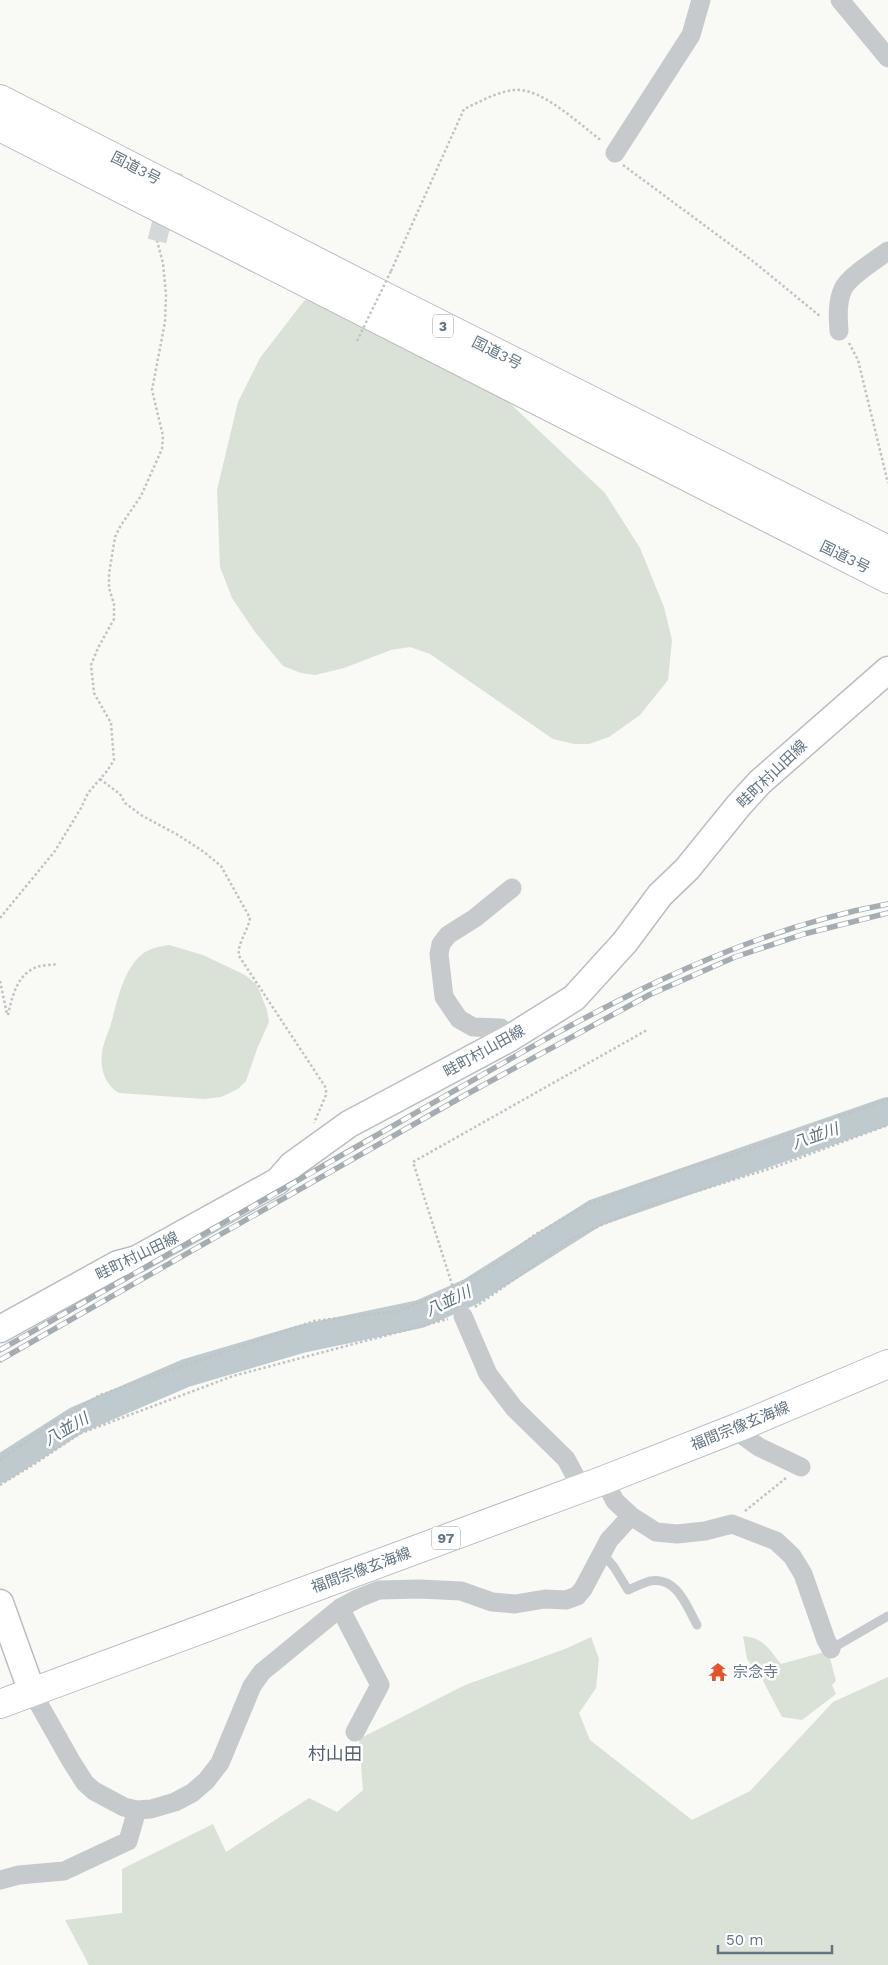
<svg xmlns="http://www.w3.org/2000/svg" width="888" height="1965" viewBox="0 0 888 1965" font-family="'Work Sans','Noto Sans JP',sans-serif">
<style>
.green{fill:#dae1d7}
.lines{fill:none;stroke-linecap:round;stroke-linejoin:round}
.river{stroke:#bfcace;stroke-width:28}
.minor-tunnel{stroke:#d4d8d9;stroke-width:19;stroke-dasharray:19 9;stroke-linecap:butt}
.secondary-casing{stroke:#b8bec2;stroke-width:29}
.primary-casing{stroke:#b9bdc1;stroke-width:30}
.trunk-casing{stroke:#b9bcbf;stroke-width:30}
.path{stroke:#c0c2c4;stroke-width:2.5;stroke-dasharray:2.5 2.5;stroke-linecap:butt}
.service{stroke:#c6cacd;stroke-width:9}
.minor{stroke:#c6cacd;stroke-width:19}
.secondary{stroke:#fff;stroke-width:26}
.primary{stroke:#fff;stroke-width:28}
.trunk{stroke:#fff;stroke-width:28}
.rail-casing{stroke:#a6adb2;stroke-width:5.5}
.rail{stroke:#fff;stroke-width:4;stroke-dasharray:11;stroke-linecap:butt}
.path-bridge{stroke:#c0c2c4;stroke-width:2.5;stroke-dasharray:2.5 2.5;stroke-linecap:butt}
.labels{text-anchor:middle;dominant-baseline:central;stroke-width:5;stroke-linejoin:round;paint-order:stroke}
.shield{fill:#fff;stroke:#929ea8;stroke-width:1}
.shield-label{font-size:14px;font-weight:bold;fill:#637482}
.street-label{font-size:15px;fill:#637482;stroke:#fff}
.poi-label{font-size:15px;fill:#637482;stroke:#fff;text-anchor:start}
.water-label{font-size:16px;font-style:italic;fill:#5e747c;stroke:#fff}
.quarter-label{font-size:18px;fill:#55626c;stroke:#fff}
</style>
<rect width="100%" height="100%" fill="#f9f9f6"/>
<!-- green -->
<path class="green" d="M 317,286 L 462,358 L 605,493 L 640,548 L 664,607 L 672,640 L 668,680 L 640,715 L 609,737 L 589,744 L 574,744 L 553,739 L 430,654 L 410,647 L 391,650 L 344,668 L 315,675 L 301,673 L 283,666 L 255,632 L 232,598 L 220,567 L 217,490 L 238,402 L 260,358 L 300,306 Z
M 169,945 L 203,955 L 245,975 L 256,984 L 260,992 L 267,1010 L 269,1022 L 257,1049 L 246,1081 L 238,1089 L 221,1097 L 204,1099 L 119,1093 C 105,1085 100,1069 102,1053 C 103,1044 107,1035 110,1027 C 117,1004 121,976 138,958 C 146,949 157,947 169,945 Z
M 743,1636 C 764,1638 769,1649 781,1664 L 828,1651 L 836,1681 L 832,1685 L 836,1694 L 802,1720 L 782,1717 L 762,1679 L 747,1659 Z
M 591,1637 L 599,1659 L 596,1688 L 579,1713 L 590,1740 L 692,1820 L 750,1791 L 833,1702 L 888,1677 L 888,1965 L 89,1965 L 65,1920 L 122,1913 L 122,1869 L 213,1824 L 226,1852 L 309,1798 L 337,1812 L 363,1790 L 359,1739 L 465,1685 L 565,1649 Z"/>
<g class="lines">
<!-- river -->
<path class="river" d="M 0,1469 L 77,1420 L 186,1373 L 301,1339 L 420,1314 L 470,1292 L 595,1213 L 888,1111"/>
<!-- minor-tunnel -->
<path class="minor-tunnel" d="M 157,241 L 174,172"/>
<!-- secondary casing -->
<g class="secondary-casing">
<path id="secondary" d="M 0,1329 L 118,1264 L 137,1259 L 278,1181 L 292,1165 L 349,1124 L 510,1038 L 574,998 L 625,942 L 660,895 L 687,869 L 739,805 L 760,782 L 888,670
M 0,1603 L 32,1692"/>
</g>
<!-- primary casing -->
<g class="primary-casing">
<path id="primary" d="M 0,1704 L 604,1480 L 739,1427 L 888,1364"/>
</g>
<!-- trunk casing -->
<g class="trunk-casing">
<path id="trunk" d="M 0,99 L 388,298 L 888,550
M 0,127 L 888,579"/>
</g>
<!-- path -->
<path class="path" d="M 623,165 L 754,262 L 821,317
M 391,271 L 464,109 C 480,102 496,92 514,90 C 542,87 581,126 602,141
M 849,343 L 858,360 L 888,483
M 100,779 L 120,794 L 125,803 L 141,815 L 178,835 L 204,852 L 221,866 L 250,918 C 248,931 237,943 239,956 L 326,1088 L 326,1095 L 314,1123
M 0,918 L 55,851 L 81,808 L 88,793 L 107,771 L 114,760 L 111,723 L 94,693 L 91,665 L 98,648 L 114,619 L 114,604 L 109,588 L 109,574 L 115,537 L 121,525 L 141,496 L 162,449 L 163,436 L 152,390 L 165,322 L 166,295 L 163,263 L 157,241
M 0,981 L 7,1014
M 8,1015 C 12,997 17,974 37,967 C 43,965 51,965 57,964
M 457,1300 L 413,1162 L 647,1030
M 475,1307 L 573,1238 L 604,1224 L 646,1207 L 775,1167 L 888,1125
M 0,1460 L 57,1420 L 100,1395 L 314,1321 L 400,1311 L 452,1288 L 494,1265 L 536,1234 L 589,1204 L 680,1170 L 733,1155 L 888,1099
M 0,1485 L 36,1463 L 79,1434 L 233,1376 L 448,1319
M 745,1511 L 786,1478"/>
<!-- service -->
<path class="service" d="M 602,1553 L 614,1567 L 628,1590 C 635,1587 643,1583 650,1581 C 677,1576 687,1607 697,1625
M 831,1649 L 888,1616"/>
<!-- minor -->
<path class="minor" d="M 840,0 L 888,58
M 615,153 L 691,35 L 701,0
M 839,331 C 838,317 837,302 843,289 C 848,277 877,259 888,251
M 510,1038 L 501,1028 L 473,1027 L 459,1019 L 444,997 L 439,954 L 441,944 L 448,935 L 475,918 L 512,888
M 463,1316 L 488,1374 L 514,1408 L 566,1459 L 581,1487
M 739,1427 L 745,1437 L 759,1447 L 801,1467
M 631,1516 L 656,1532 L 677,1534 L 705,1531 L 732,1524 L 776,1541 L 792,1556 L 803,1574 L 826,1640 L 831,1649
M 340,1608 L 380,1685 L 355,1732
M 32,1692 L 71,1761 L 85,1783 L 94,1791 L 124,1807 L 137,1810 L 151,1809 L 175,1802 L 192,1793 L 206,1781 L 220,1763 L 252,1686 L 262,1672 L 340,1608 L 359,1598 L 379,1590 L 420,1589 L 461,1591 L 492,1602 L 515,1604 L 545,1599 L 566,1600 L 577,1596 L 583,1589 L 609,1540 L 631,1516 L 615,1501 L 604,1480
M 0,1880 L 19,1875 L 64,1871 L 128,1841 L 137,1810"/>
<!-- secondary -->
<use href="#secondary" class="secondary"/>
<!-- primary -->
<use href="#primary" class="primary"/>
<!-- trunk -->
<use href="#trunk" class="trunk"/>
<!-- rail casing -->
<g class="rail-casing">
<path id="rail" d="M 0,1350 C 135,1273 270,1197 405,1119 C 558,1032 713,936 888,904
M 0,1360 L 467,1094 L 649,995 L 735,957 L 804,934 L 888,913"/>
</g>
<!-- rail -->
<use href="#rail" class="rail"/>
<!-- path-bridge -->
<path class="path-bridge" d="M 357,341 L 391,271"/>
</g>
<!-- icons -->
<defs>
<g id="temple-bare" transform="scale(1.5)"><path d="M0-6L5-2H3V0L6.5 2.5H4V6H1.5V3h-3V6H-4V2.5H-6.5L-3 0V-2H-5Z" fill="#e65328" stroke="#fff" stroke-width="2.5" paint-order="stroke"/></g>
</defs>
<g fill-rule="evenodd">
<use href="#temple-bare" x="718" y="1672"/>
</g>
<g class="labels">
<!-- shield labels -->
<g class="shield">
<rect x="433" y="314.5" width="20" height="23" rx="4"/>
<rect x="432" y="1526.5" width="28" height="23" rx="4"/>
</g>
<g class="shield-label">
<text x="443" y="326">3</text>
<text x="446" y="1538">97</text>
</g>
<!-- street labels -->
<g class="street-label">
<text transform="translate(136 168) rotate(27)">国道3号</text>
<text transform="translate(497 353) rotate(27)">国道3号</text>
<text transform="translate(845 557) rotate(26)">国道3号</text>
<text transform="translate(772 774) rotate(-44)">畦町村山田線</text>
<text transform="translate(484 1051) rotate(-29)">畦町村山田線</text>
<text transform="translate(137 1256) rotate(-26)">畦町村山田線</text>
<text transform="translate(740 1426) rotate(-22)">福間宗像玄海線</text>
<text transform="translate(361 1570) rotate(-20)">福間宗像玄海線</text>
</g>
<!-- poi labels -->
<g class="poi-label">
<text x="733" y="1672">宗念寺</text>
</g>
<!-- water labels -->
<g class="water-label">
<text transform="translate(815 1136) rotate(-19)">八並川</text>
<text transform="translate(448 1301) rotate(-25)">八並川</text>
<text transform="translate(66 1429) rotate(-30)">八並川</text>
</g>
<!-- quarter labels -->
<g class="quarter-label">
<text x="335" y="1753">村山田</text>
</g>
</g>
<!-- scale -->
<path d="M718 1945v8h114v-8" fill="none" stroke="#637482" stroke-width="2.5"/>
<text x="726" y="1945" font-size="15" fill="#637482" stroke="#ffffff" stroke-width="4" paint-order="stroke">50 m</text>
</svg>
